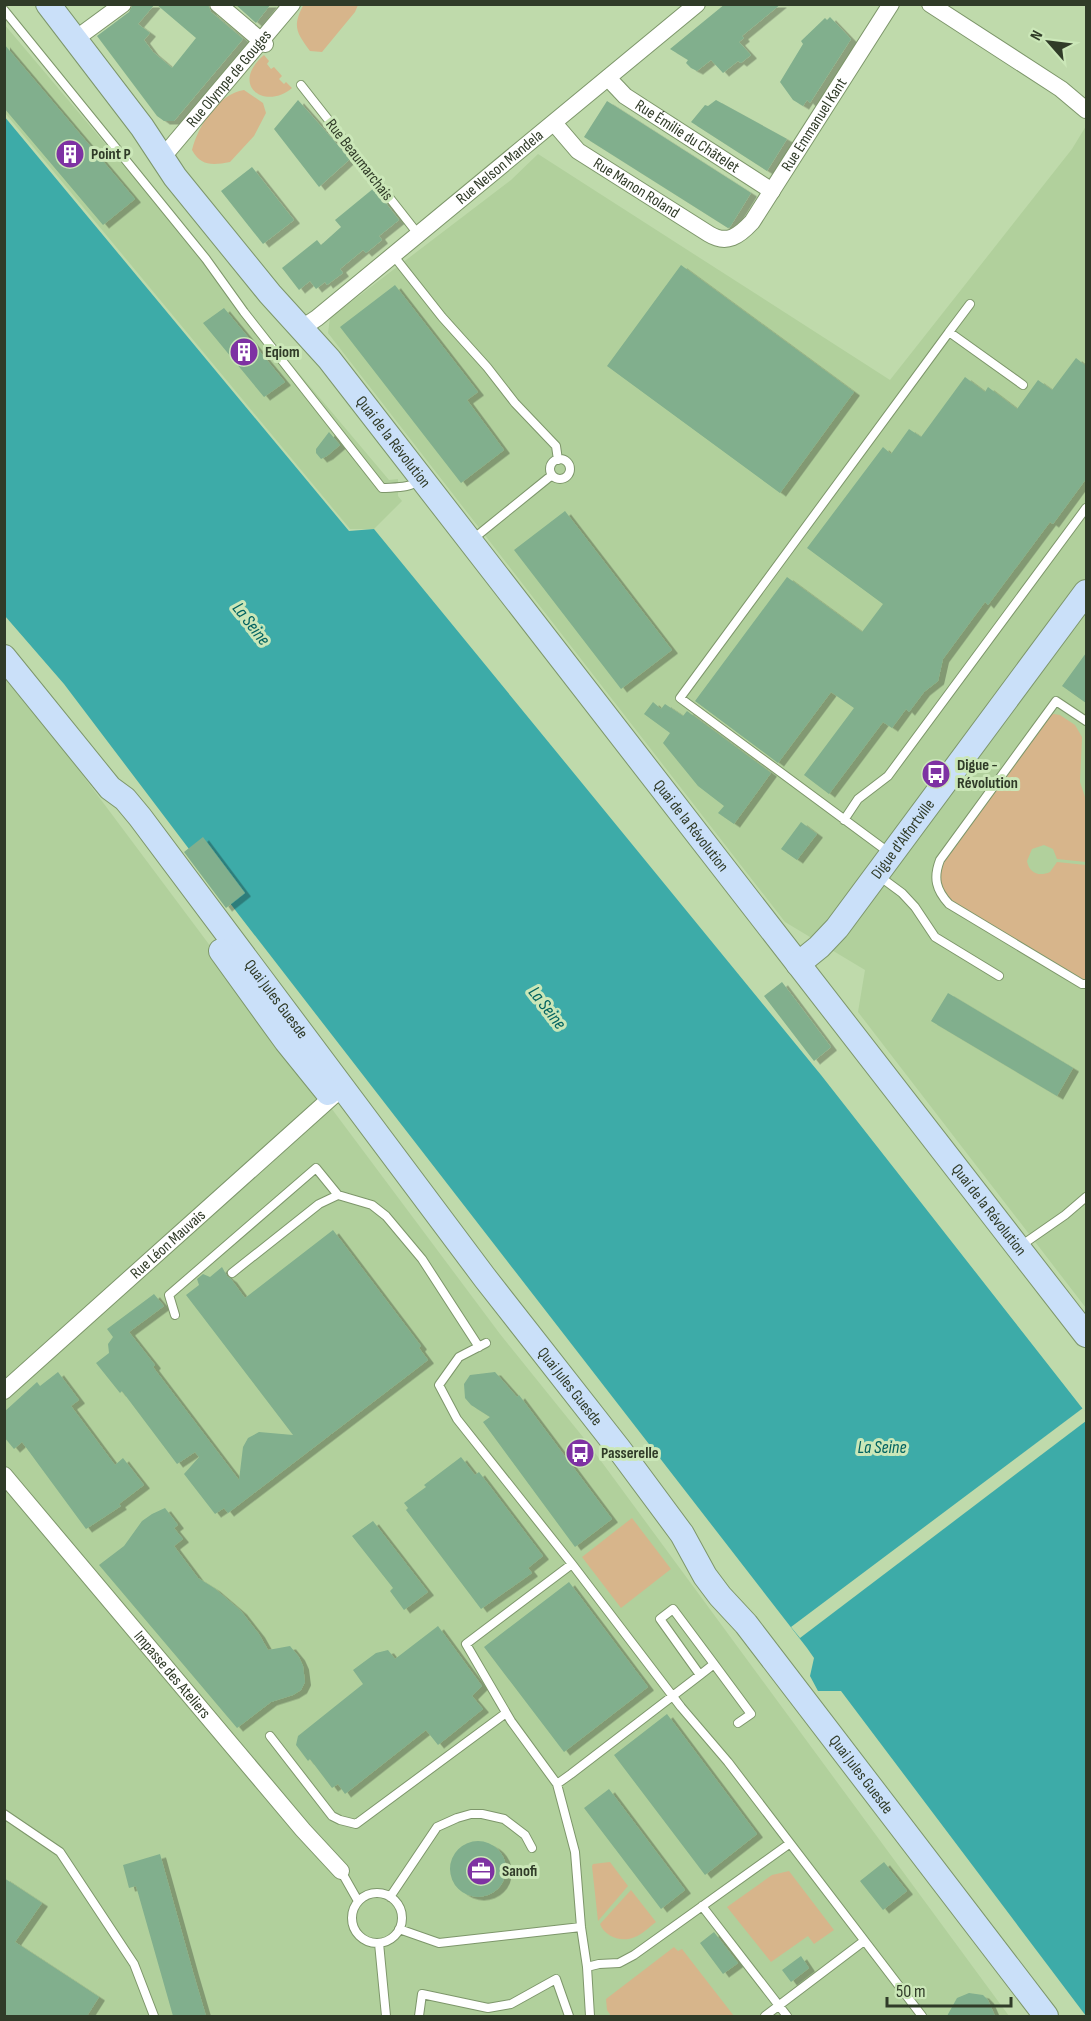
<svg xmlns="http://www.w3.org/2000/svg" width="1091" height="2021" viewBox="0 0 1091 2021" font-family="'Sofia Sans Condensed',sans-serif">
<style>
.built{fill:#b1d09c}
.green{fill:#d7b58b}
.water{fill:#3daba8}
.pier{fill:#bfdaab}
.building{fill:#81af8d;filter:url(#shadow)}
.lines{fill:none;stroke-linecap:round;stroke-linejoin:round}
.lane-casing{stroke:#7d966a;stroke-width:10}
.street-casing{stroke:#7d966a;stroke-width:18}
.secondary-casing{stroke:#7d966a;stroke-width:26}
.lane{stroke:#fff;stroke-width:8}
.street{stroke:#fff;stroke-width:16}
.secondary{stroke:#cae0f9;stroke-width:24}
.labels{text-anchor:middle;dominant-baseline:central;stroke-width:6;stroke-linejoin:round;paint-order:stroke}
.street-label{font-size:16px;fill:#303b28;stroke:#cbe7b8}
.poi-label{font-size:16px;font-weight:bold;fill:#303b28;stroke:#cbe7b8;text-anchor:start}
.water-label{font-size:18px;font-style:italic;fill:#016260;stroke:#cbe7b8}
</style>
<defs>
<filter id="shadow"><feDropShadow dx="6" dy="3.5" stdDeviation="0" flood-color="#0004"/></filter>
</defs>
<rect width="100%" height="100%" fill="#bfdaab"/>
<!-- built -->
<path class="built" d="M 4,24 L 389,480 L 398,479 L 398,496 L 402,501 L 374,529 L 350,529 L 5,113 Z
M 1086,126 L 1086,1308 L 858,1012 L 865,970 L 785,922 L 328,333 L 330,318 L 511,180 L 538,154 L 890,380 L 1072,149 Z
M 4,670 L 500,1334 L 587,1442 L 1009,2016 L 5,2016 Z"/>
<!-- green -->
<path class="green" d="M 304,4 L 358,4 L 358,5 L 355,12 L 322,52 L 310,51 C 296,32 292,26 304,4 Z
M 264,55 L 269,61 L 267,64 L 271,69 L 274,67 L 282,76 L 279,79 L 284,84 L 286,82 L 292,88 C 265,111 229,85 264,55 Z
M 244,90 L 263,103 L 266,113 L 254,136 L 230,162 C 214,165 201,167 192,150 C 198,126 218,94 244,90 Z
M 1054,714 L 1060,715 L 1075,725 L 1082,737 L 1080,782 L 1086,800 L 1086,862 L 1057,859 L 1053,849 L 1044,845 L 1032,849 L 1027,861 C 1029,873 1039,877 1050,872 L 1057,862 L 1086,865 L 1086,981 L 950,900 C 938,888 938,874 945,859 L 1051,715 Z
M 632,1518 L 671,1569 L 621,1608 L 582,1557 Z
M 610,1862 L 628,1886 L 598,1921 L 592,1866 L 593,1864 Z
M 789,1871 L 834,1930 L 814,1944 L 808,1936 L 771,1962 L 727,1907 L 772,1875 Z
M 631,1890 L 656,1922 C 649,1927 643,1934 635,1937 C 622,1943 605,1937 600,1924 Z
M 674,1947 L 678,1951 L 682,1949 L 734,2016 L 611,2016 L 607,2010 L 606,1999 Z"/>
<!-- water -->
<path class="water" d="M 4,116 L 349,531 L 374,529 L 821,1075 L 1086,1413 L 1086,2016 L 841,1691 L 818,1691 L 810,1676 L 814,1658 L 807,1648 L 239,915 L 64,684 L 5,616 Z"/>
<!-- pier -->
<path class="pier" d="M 1083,1408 L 1086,1413 L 1086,1421 L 800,1638 L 791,1627 Z"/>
<!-- building -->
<path class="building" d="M 133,4 L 155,4 L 138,24 L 150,33 L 144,40 L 153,52 L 172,68 L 196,38 L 156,4 L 208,4 L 211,12 L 243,39 L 174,121 L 164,121 L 157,116 L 97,36 L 129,12 Z
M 235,4 L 271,4 L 256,23 Z
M 725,4 L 781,4 L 742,36 L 744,38 L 739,42 L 751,55 L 741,63 L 738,61 L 723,73 L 711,60 L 697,71 L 691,68 L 686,63 L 688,60 L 670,49 Z
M 830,17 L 851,39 L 810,103 L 807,100 L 803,106 L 793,100 L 780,82 L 803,44 L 801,41 L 825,18 L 827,20 Z
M 4,44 L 135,199 L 103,225 L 4,108 Z
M 298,100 L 350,159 L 319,187 L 274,129 Z
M 716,100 L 787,139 L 767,171 L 691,122 L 705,105 L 708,106 Z
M 607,101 L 751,193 L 730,227 L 728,228 L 584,137 Z
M 252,167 L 294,220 L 263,244 L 221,191 Z
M 374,188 L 399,220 L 379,236 L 382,240 L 366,253 L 363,250 L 340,269 L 343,273 L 327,285 L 325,282 L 316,289 L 310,281 L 299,290 L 282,268 L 317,240 L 321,245 L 341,227 L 335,220 Z
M 681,265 L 854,392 L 780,493 L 607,366 Z
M 395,285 L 478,392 L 467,400 L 504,450 L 461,483 L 340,327 Z
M 224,308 L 285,382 L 264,397 L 203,323 Z
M 1076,358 L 1086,366 L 1086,479 L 1053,524 L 1050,522 L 988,605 L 985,602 L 943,659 L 938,681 L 924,692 L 909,712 L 906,709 L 892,728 L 883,722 L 829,794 L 804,775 L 854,708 L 831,692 L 778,763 L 695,701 L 787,577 L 862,632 L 883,604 L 807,548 L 883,447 L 891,454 L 909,429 L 921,437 L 965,377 L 985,392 L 988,387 L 1017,409 L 1038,380 L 1052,390 Z
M 329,432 L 340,445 L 327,456 L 321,459 L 316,453 L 316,449 Z
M 565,511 L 672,650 L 621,689 L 514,550 Z
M 1086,653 L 1086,703 L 1062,686 Z
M 653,702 L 661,709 L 665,704 L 683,716 L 687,711 L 771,773 L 734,824 L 718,813 L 724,806 L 698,786 L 663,743 L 670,733 L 644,714 Z
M 801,822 L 817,834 L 797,860 L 781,849 Z
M 203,837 L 245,893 L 226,908 L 184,852 Z
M 782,982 L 831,1047 L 814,1061 L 764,996 Z
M 948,993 L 1073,1068 L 1057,1096 L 931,1021 Z
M 333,1230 L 421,1346 L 419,1348 L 428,1360 L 228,1513 L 224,1508 L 215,1514 L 184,1474 L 199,1457 L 195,1452 L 177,1464 L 122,1391 L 120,1393 L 96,1363 L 109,1353 L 108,1344 L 113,1337 L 107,1329 L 154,1294 L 164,1306 L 129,1332 L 155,1365 L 153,1367 L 239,1480 L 243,1447 L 248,1438 L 259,1432 L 293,1435 L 186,1295 L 199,1285 L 197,1279 L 203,1274 L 210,1277 L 222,1267 L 227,1276 L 231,1279 L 245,1298 Z
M 58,1372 L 79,1400 L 71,1406 L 115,1465 L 123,1458 L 144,1485 L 119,1504 L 121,1506 L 86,1529 L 22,1442 L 14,1449 L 4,1437 L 4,1412 L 37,1382 L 40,1386 Z
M 495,1372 L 517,1397 L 519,1395 L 612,1519 L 575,1547 L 483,1422 L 490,1417 L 471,1405 L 465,1398 L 464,1384 L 470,1375 Z
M 461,1457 L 475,1475 L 479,1472 L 543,1556 L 528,1568 L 532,1573 L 481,1609 L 406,1510 L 408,1508 L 404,1503 L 426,1487 L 424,1485 Z
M 165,1508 L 178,1525 L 174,1528 L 183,1539 L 174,1546 L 198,1578 L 214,1588 L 241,1611 L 259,1634 L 268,1650 L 290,1646 L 299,1657 L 303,1666 L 305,1682 L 301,1690 L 293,1695 L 271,1702 L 237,1728 L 99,1565 L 124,1546 L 142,1521 L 152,1514 Z
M 373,1521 L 428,1592 L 404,1610 L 390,1591 L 393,1588 L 352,1536 Z
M 569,1582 L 648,1687 L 564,1752 L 484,1647 Z
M 438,1626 L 482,1686 L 472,1696 L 483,1709 L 438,1745 L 426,1730 L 345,1794 L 338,1784 L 332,1788 L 310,1759 L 308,1761 L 296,1745 L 298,1736 L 363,1684 L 353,1670 L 376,1653 L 388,1650 L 395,1659 Z
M 667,1714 L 757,1834 L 705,1875 L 614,1755 Z
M 609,1789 L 685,1890 L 661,1909 L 584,1808 Z
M450 1869a28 28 0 1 1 56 0a28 28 0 1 1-56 0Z
M 160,1854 L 193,1972 L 206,2016 L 173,2016 L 136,1886 L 129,1888 L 123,1865 Z
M 884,1862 L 907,1891 L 883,1910 L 860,1881 Z
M 4,1878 L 42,1903 L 15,1942 L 99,1997 L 87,2016 L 4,2016 Z
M 714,1932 L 738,1963 L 723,1974 L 700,1943 Z
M 801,1956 L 809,1968 L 791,1982 L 782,1970 Z
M 969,1993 L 983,1995 L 988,2000 L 995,2016 L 947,2016 L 957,1998 Z"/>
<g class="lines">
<!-- lane casing -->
<g class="lane-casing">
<path id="lane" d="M 4,10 L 206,259 L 244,312 L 382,488 C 397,487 409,489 421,479
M 301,85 L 418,234
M 393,255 L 442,317 L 487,367 L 515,403 L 556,446 L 558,460
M 949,332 L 970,304
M550 469a10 10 0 1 1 20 0a10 10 0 1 1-20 0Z
M 473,539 L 552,475
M 1086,721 L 1056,701 L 940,860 C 933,878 936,890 949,904 L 1082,984 L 1086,984
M 844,820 L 858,799 L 888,776 L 1086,508
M 891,854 L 680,698 L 949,332 L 1023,385
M 879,876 L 902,893 L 915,907 L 935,937 L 999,976
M 1019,1247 L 1065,1215 L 1086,1197
M 232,1273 L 319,1204 L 338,1195 L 372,1205 L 386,1216 L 422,1259 L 479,1347
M 175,1315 L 169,1295 L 316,1168 L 338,1195
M 486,1343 L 459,1357 L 439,1385 L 457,1419 L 572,1564 L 681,1707 L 728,1762 L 922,2016
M 572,1564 L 466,1644 L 511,1721 L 557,1784 L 575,1852 L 581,1927 L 587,1967 L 590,2016
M 714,1664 L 751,1714 L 738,1723
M 270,1736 L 332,1816 L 340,1820 L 356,1824 L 506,1713
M 557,1784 L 571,1774 L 700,1675 L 714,1664 L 673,1609 L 660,1619 L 700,1675
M 4,1814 L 60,1852 L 134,1964 L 154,2016
M 341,1871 L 358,1901
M352 1918a25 25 0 1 1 50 0a25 25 0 1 1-50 0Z
M 390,1897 L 437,1827 L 457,1818 L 471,1814 L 482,1814 L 504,1819 L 525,1835 L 532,1848
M 702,1906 L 787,2016
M 399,1929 L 439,1943 L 581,1927
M 379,1943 L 386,2016
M 587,1967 L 599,1964 L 619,1963 L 634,1955 L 789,1844
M 419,2016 L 422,1994 L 488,2008 L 511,2004 L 556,1979 L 569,2016
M 765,2016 L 864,1941"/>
</g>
<!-- street casing -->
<g class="street-casing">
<g id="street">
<path d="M 218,4 L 265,44"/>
<path d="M 930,4 L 1061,89 L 1086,110"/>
<path d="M 74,40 L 123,4"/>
<path id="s1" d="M 608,78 L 625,96 L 772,191"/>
<path id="s2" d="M 554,123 L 578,151 L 709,234 C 727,245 739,236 752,222 L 891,4"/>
<path id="s3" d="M 167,152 L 292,4"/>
<path id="s4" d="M 302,328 L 317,318 L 697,4"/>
<path id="s5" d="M 4,1391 L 332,1097 L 342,1090"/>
<path id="s6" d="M 4,1475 L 303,1830 L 341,1871"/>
</g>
</g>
<!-- secondary casing -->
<g class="secondary-casing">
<g id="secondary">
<path id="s7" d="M 48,4 L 142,127 L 175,177 L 270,294 L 329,359 L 1086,1335"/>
<path id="s8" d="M 4,657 L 110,788 L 125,799 L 140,817 L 485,1278 L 619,1449 L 682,1534 L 705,1576 L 720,1596 L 746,1624 L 1046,2016"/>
<path d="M 221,951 L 286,1041 L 328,1093"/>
<path id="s9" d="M 798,964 L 819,947 L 837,928 L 1086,592"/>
</g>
</g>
<!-- lane -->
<use href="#lane" class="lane"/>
<!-- street -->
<use href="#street" class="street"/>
<!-- secondary -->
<use href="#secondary" class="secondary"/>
</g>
<!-- icons -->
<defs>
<g id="building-disc" transform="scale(1.5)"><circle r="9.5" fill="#7e32a3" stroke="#cbe7b8"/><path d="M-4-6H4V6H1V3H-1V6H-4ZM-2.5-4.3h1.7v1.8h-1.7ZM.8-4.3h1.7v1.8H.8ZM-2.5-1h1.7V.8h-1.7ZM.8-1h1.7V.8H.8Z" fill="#fff"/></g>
<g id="bus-disc" transform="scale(1.5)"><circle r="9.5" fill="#7e32a3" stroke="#cbe7b8"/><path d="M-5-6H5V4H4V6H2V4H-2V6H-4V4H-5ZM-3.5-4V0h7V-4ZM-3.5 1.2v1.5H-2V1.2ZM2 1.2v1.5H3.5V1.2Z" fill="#fff"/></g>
<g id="office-disc" transform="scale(1.5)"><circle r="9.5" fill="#7e32a3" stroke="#cbe7b8"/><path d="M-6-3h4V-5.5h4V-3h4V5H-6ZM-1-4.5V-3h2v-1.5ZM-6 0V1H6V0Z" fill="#fff"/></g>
</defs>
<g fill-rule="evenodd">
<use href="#building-disc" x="70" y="154"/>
<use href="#building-disc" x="244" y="352"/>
<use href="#bus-disc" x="936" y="774"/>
<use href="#bus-disc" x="580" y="1453"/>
<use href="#office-disc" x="481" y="1871"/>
</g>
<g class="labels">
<!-- street labels -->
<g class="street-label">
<text stroke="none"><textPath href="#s3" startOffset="96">Rue Olympe de Gouges</textPath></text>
<text stroke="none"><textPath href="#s2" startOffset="357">Rue Emmanuel Kant</textPath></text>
<text stroke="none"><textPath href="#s1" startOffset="99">Rue Émilie du Châtelet</textPath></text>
<text transform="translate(359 160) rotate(52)">Rue Beaumarchais</text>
<text stroke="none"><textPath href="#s4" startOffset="255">Rue Nelson Mandela</textPath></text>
<text stroke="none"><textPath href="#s2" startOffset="106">Rue Manon Roland</textPath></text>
<text stroke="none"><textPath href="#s7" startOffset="558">Quai de la Révolution</textPath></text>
<text stroke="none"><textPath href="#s7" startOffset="1044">Quai de la Révolution</textPath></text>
<text stroke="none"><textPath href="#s9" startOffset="164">Digue d'Alfortville</textPath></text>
<text stroke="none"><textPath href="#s8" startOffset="438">Quai Jules Guesde</textPath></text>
<text stroke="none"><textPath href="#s7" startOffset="1530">Quai de la Révolution</textPath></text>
<text stroke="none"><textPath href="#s5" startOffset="220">Rue Léon Mauvais</textPath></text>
<text stroke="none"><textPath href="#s8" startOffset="924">Quai Jules Guesde</textPath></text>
<text stroke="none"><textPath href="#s6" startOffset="261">Impasse des Ateliers</textPath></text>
<text stroke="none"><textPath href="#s8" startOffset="1410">Quai Jules Guesde</textPath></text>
</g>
<!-- poi labels -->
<g class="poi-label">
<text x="91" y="154">Point P</text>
<text x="265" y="352">Eqiom</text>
<text x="957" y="765">Digue -<tspan x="957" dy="18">Révolution</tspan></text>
<text x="601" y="1453">Passerelle</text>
<text x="502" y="1871">Sanofi</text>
</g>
<!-- water labels -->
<g class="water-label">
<text transform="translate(251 624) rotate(52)">La Seine</text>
<text transform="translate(547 1008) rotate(52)">La Seine</text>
<text x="882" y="1447">La Seine</text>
</g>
</g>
<!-- border -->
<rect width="1091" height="2021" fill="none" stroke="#303b28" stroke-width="12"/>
<!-- north arrow -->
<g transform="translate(1049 42) rotate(298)" stroke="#cbe7b8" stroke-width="4.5" paint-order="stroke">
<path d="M0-4.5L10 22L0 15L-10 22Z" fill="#303b28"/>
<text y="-9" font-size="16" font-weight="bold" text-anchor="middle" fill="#303b28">N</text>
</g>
<!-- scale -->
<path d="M887 1997v9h124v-9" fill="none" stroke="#303b28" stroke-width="3"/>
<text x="896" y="1997" font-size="18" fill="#303b28" stroke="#cbe7b8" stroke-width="4.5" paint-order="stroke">50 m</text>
</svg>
